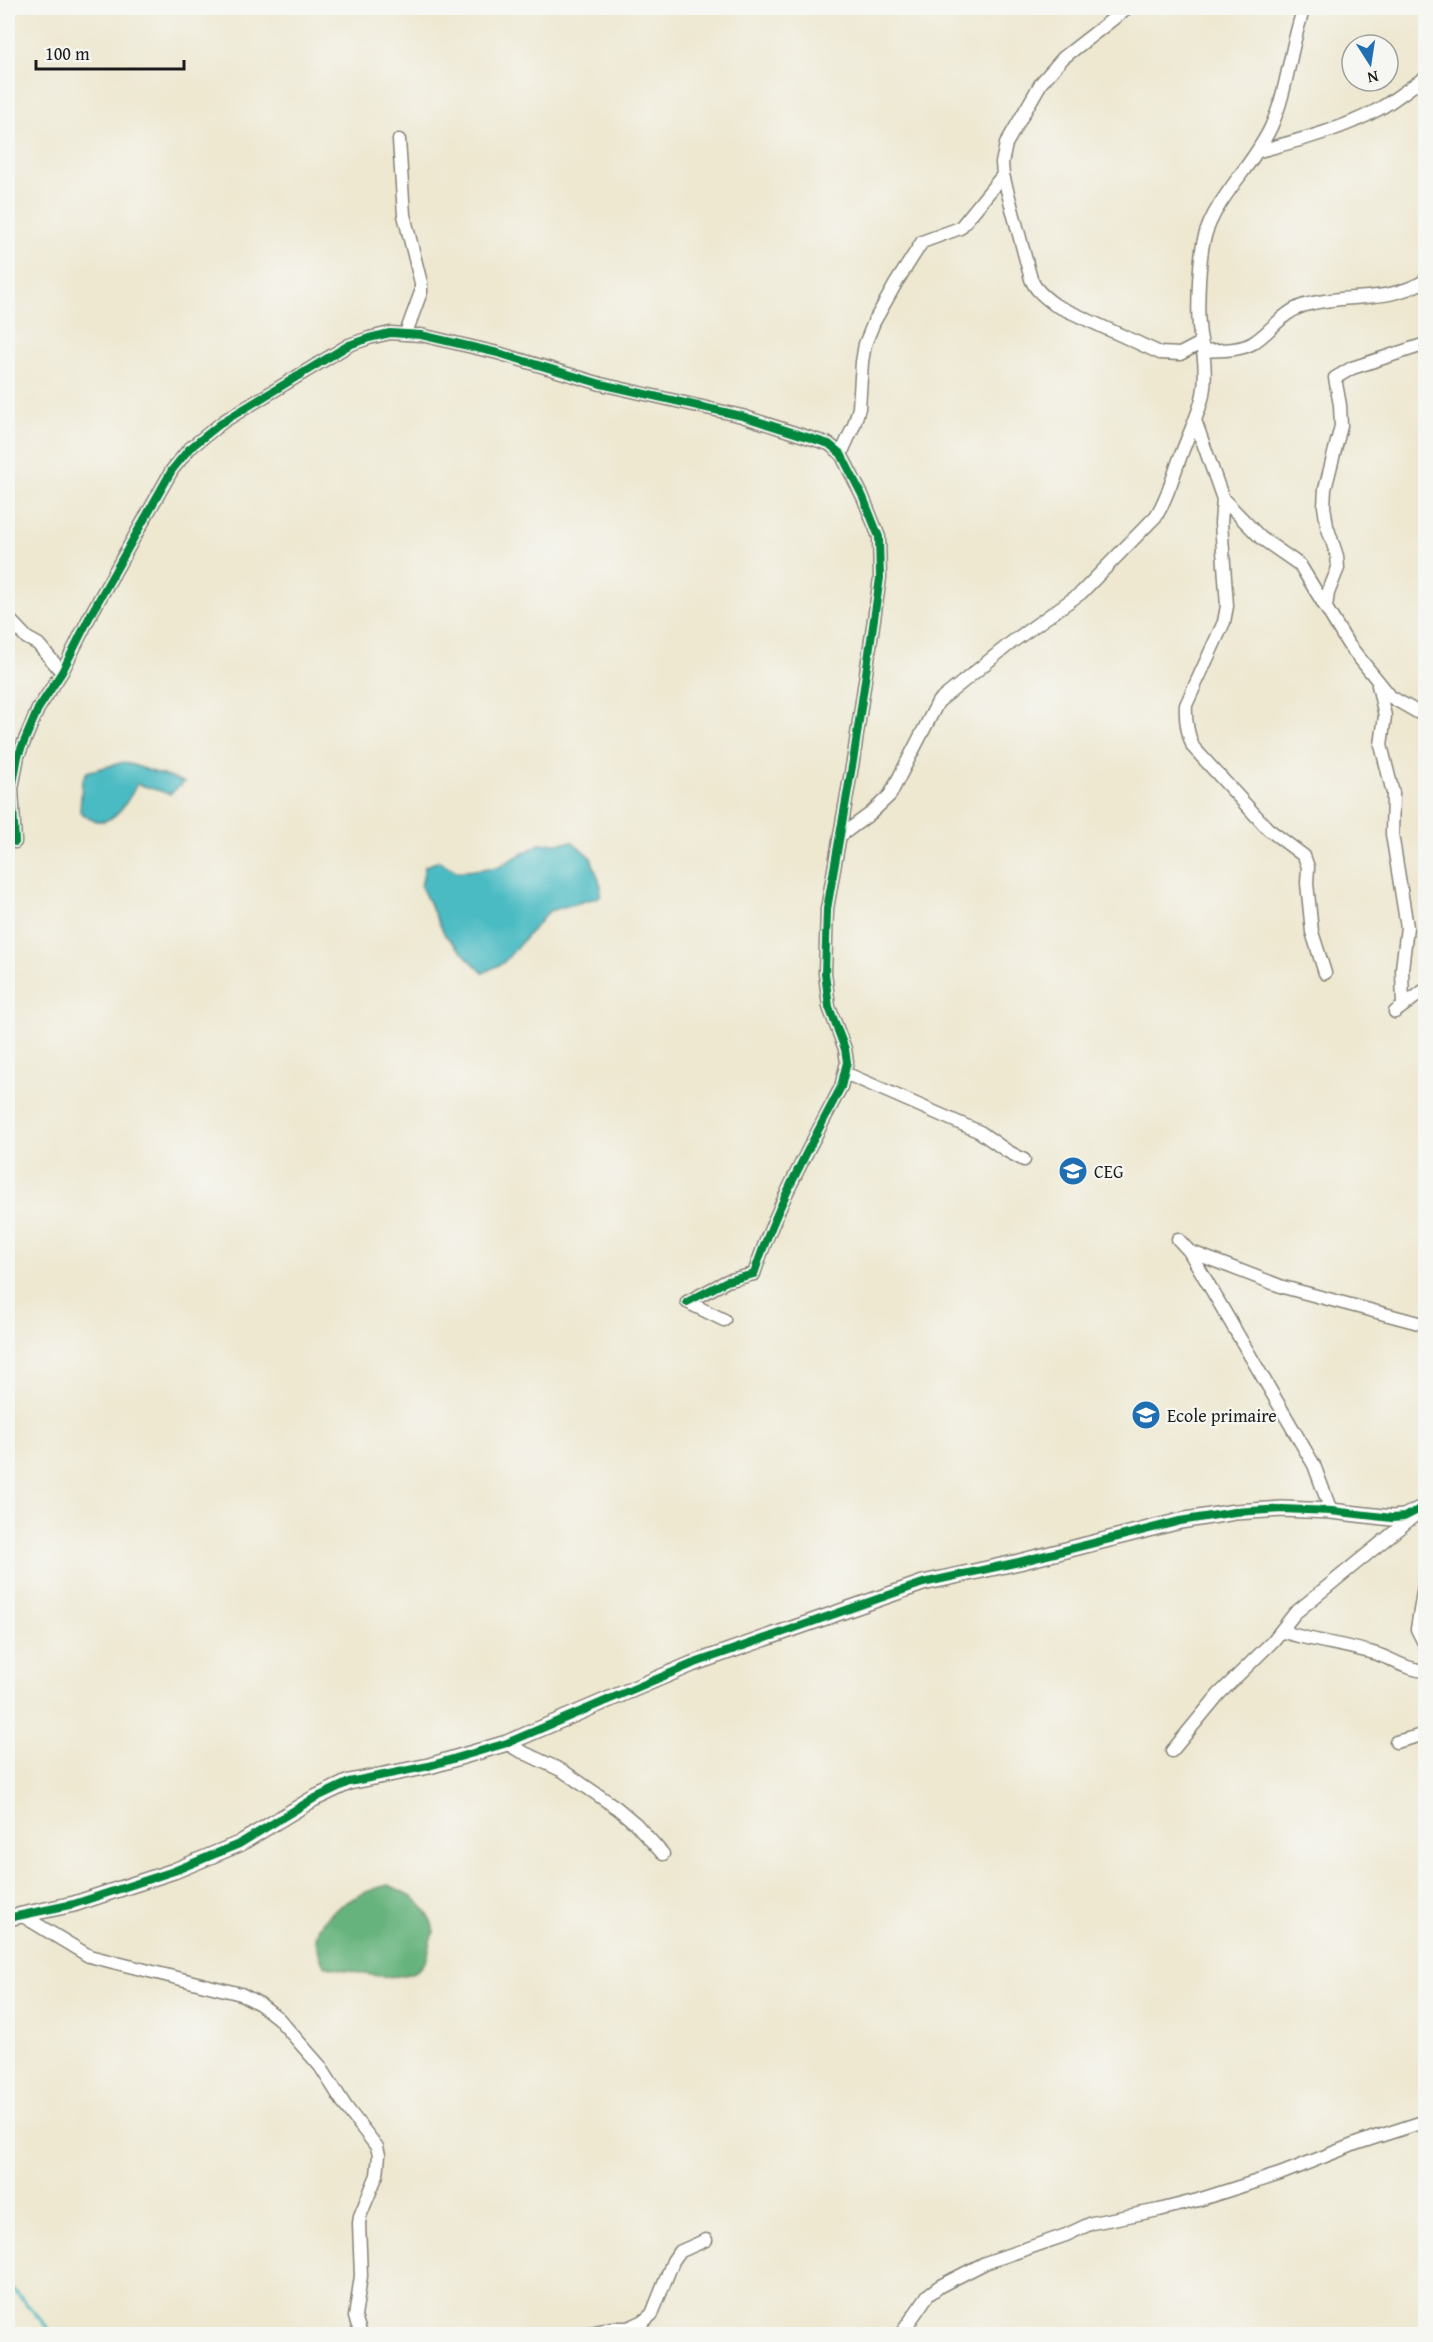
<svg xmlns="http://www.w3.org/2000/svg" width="1433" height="2342" viewBox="0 0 1433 2342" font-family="'Gentium Book Plus',serif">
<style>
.forest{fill:#66b37d;stroke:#41684c;stroke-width:1.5}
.water{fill:#4cbbc3;stroke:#346c70;stroke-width:1.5}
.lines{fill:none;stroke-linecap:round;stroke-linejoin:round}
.stream{stroke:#4cbbc3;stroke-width:3}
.minor-casing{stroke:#858276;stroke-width:15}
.tertiary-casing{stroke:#858276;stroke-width:18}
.minor{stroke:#fff;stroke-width:12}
.tertiary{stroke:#fff;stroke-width:15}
.cycleway-casing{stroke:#f6f6f2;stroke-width:11}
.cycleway{stroke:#00873e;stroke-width:8}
.labels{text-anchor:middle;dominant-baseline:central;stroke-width:4.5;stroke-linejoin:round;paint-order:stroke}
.poi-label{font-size:18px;fill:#1c1c1c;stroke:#f6f6f2;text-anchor:start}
</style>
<rect width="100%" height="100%" fill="#f6f6f2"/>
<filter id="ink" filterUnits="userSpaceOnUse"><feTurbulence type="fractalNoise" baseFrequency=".0167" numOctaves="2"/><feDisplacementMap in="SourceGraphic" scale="12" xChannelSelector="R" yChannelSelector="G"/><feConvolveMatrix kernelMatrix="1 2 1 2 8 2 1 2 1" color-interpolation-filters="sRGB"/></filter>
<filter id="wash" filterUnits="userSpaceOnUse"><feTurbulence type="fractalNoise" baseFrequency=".008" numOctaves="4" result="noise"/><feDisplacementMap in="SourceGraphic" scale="24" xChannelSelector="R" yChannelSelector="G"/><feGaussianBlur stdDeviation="1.35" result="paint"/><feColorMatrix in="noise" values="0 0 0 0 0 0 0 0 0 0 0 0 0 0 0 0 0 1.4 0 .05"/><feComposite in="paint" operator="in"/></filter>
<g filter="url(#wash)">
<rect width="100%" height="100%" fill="#eee8d1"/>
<!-- forest -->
<path class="forest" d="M 388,1885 C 411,1894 430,1906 434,1932 C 426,1945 431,1948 427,1958 C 413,1991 351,1971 324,1965 C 320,1957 316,1948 316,1938 C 318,1912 366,1890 388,1885 Z"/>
<!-- water -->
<path class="water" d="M 124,762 L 184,782 L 170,794 L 137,784 C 126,806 106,838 80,811 L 82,781 L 87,772 Z
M 573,842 L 591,858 L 601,886 L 600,897 L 549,911 L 503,963 L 483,973 L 445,935 L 421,887 L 425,866 L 439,861 L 458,872 L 498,867 L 540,844 Z"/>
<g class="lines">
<!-- stream -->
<path class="stream" d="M 8,2287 L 16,2292 L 53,2334"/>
</g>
</g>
<g filter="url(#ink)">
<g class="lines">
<!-- minor casing -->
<g class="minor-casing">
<path id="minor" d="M 1127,8 L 1063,58 L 1041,83 L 1006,144 L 1002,163 L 1003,175 L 1031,279 C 1036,291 1045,297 1055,305 L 1160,353 L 1180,354 L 1201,343
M 399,140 L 404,215 L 421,283 L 421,292 L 406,333
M 1259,151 C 1300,140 1341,130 1379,109 C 1395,100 1410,87 1426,77
M 1203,350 C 1197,326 1198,307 1199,282 C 1201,250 1202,232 1220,204 C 1237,177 1258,155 1271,127 C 1288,90 1290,46 1304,8
M 1196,423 L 1223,499 L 1261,538 L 1300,565 L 1348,644 L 1391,697 L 1426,717
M 841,454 L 854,425 L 859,408 L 862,362 L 865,344 L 874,322 L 896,283 L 922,242 L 960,228 L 1003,175
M 1223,499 L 1221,523 L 1227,606 L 1224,622 L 1186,705 C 1185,720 1187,732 1193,747 L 1268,829 L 1304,856 L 1308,867 L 1307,883 L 1312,932 L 1325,973
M 1326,607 L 1328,593 L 1338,568 L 1337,556 L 1327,526 L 1324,506 L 1325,489 L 1341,426 L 1340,405 L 1335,378 L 1352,368 L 1426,344
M 8,618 L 27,638 L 38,644 L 62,672
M 1378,685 L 1385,716 L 1381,745 L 1393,793 L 1392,834 L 1407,927 L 1402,969 L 1403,1006
M 840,836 L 870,814 L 890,795 L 938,702 L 1012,642 L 1081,593 L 1156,516 C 1168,497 1173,476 1181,455 C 1196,414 1210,399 1203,351 C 1218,350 1240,351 1253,343 C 1272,331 1282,312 1305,305 C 1345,293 1388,304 1426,280
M 15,842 L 12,789 L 18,756 L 38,709 L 62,672 L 91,614 L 172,470 L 189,449 L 224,421 L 349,345 L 369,338 L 390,333 L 421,335 L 498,353 L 601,384 L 742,416 L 829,444 L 841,454 L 863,497 L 879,537 L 880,578 L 854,755 L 827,909 L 825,973 L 829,1007 L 845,1049 L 847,1062 L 841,1087 C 809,1148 775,1209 754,1274 L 727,1281 L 687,1302
M 1395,1012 L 1426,989
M 845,1073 L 980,1132 L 1007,1151 L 1024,1160
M 1178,1239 L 1189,1251 L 1314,1465 L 1331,1511
M 1189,1251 L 1283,1287 L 1426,1325
M 687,1302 L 724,1320
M 1426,1574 L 1417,1629 L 1426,1647
M 1281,1631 C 1311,1641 1342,1644 1373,1653 C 1393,1658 1402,1669 1426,1671
M 1396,1742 L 1426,1734
M 507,1743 L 516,1749 L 563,1771 L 617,1808 L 636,1824 L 663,1854
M 1172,1751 L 1219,1694 L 1273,1641 L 1295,1613 L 1414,1516
M 23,1916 L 89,1956 L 241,1994 L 260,2004 L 278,2018 L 320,2066 L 346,2107 L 377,2147 L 379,2155 L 377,2175 L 360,2216 L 359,2224 L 361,2276 L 355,2317 L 361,2334
M 586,2334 L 611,2328 L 628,2328 L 644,2321 L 652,2314 L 673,2261 L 679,2252 L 706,2240
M 901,2334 L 928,2295 L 940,2286 L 985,2263 L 1066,2235 L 1092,2223 L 1159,2210 L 1198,2200 L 1280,2174 L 1358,2143 L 1426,2121"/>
</g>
<!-- tertiary casing -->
<g class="tertiary-casing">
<path id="tertiary" d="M 8,1918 L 74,1904 L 174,1871 L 239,1844 L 313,1799 L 349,1782 L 429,1766 L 507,1743 L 692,1664 L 923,1583 L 1019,1562 L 1180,1521 L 1235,1512 L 1282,1509 L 1331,1511 L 1392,1518 L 1404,1517 L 1426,1506"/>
</g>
<!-- minor -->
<use href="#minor" class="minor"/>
<!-- tertiary -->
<use href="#tertiary" class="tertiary"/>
<!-- cycleway casing -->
<g class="cycleway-casing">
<path id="cycleway" d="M 15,842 L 12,789 L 18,756 L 38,709 L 62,672 L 91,614 L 172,470 L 189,449 L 224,421 L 349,345 L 369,338 L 390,333 L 421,335 L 498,353 L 601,384 L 742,416 L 829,444 L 841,454 L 863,497 L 879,537 L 880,578 L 854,755 L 827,909 L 825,973 L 829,1007 L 845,1049 L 847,1062 L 841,1087 C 809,1148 775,1209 754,1274 L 727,1281 L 687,1302
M 8,1918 L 74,1904 L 174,1871 L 239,1844 L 313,1799 L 349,1782 L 429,1766 L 507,1743 L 692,1664 L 923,1583 L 1019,1562 L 1180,1521 L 1235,1512 L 1282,1509 L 1331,1511 L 1392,1518 L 1404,1517 L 1426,1506"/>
</g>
<!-- cycleway -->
<use href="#cycleway" class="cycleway"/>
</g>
</g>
<!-- icons -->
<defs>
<g id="school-disc" transform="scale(1.5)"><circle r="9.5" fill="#1f6fb2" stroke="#f6f6f2"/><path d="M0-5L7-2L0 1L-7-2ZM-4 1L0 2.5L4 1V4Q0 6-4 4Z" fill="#fff"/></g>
</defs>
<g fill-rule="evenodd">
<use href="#school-disc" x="1073" y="1171"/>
<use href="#school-disc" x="1146" y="1415"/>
</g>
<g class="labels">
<!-- poi labels -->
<g class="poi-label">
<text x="1094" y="1171">CEG</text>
<text x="1167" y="1415">Ecole primaire</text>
</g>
</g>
<!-- margin -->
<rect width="1433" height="2342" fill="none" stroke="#f6f6f2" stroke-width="30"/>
<!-- north arrow -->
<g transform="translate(1370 63) rotate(168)"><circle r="28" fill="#f6f6f2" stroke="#9f9f9c" stroke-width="1.5"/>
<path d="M0-4.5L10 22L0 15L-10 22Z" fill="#1f6fb2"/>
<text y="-9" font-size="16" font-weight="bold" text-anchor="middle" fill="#1c1c1c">N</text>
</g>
<!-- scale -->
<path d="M36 60v9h148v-9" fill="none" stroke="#1c1c1c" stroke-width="3"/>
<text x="45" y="60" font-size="18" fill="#1c1c1c" stroke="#f6f6f2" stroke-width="4.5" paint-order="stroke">100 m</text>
</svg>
